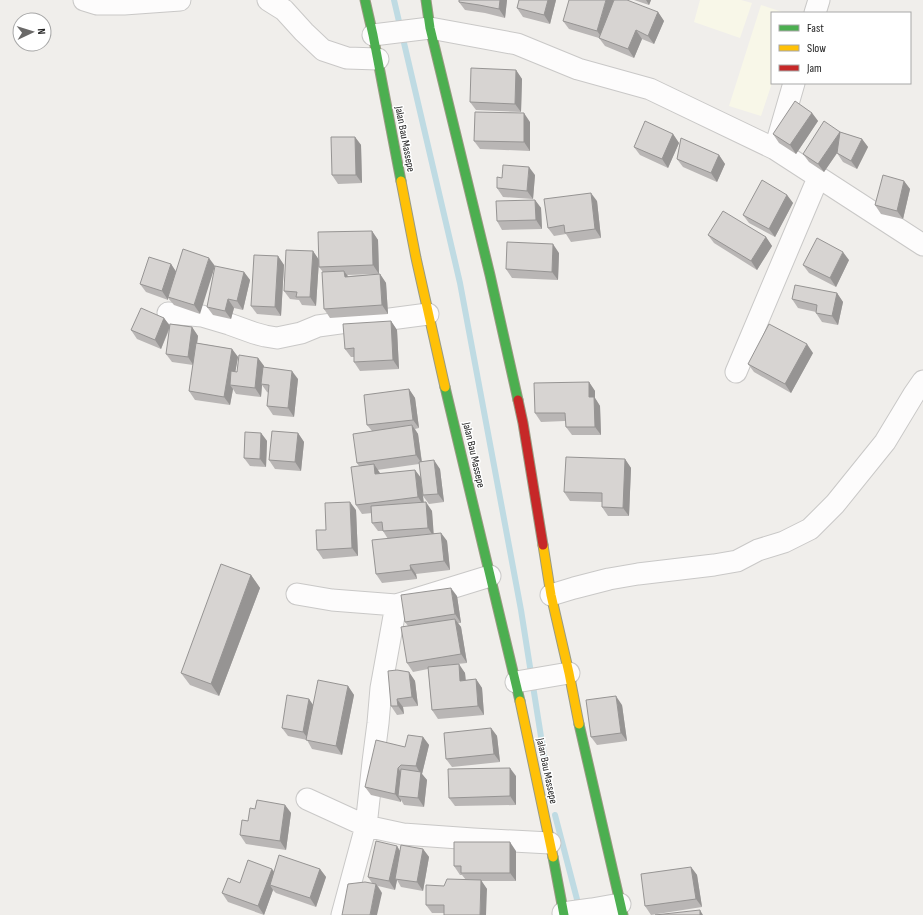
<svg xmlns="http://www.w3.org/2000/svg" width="923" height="915" viewBox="0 0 923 915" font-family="'Sofia Sans Condensed',sans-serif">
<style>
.education{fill:#f8f7e8}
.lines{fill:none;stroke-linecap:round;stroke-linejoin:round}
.stream{stroke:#bfdbe3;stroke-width:6}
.street-casing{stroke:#c9c8c7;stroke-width:23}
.fast-casing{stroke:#999a82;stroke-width:11}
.slow-casing{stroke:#999a82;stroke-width:11}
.jam-casing{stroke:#999a82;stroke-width:11}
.street{stroke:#fdfcfc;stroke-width:21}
.fast{stroke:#4caf50;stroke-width:9}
.slow{stroke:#ffc107;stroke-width:9}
.jam{stroke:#c62828;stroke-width:9}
.wall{fill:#b9b6b5;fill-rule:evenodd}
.shaded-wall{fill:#969493}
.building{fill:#d7d4d2;stroke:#969493}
.labels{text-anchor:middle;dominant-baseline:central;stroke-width:3;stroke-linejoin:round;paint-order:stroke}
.street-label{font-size:11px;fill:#222;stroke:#fff}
</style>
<rect width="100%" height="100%" fill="#f0eeeb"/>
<!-- education -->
<path class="education" d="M 700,0 L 741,0 L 752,3 L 740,38 L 694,22 Z
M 761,5 L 785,13 L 772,13 L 772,83 L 761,116 L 729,106 Z"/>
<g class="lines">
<!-- stream -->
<path class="stream" d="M 394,0 L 460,283 L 521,610 L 548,781
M 555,815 L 579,907"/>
<!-- street casing -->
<g class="street-casing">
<path id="street" d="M 84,0 L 97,4 L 124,4 L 180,0
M 268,0 L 284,10 L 304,32 L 323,50 L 347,58 L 378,59
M 815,13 L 819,0
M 373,35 L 430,28 L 517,44 L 578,69 L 650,89 L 775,149 L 923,245
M 776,145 L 794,83
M 168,313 L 202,316 L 229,324 L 254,333 L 265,336 L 277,338 L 301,333 L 318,326 L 347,322 L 375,321 L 428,314
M 736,372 L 818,178
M 297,594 L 332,600 L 396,605
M 551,595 L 574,588 L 609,579 L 638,574 L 714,565 L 737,561 L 758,550 L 784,542 L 810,529 L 835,504 L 885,442 L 914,394 L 923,381
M 516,682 L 569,673
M 307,799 L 366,826 L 403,834 L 473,839 L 550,843
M 563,913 L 592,909 L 620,904
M 342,915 L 366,826 L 373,762 L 378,723 L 381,688 L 396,605 L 490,576"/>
</g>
<!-- fast casing -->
<g class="fast-casing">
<path id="fast" d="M 365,0 L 373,35 L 401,181
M 426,0 L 430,28 L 490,275 L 518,400
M 445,387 L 520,701
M 579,724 L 623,915
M 553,857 L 564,915"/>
</g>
<!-- slow casing -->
<g class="slow-casing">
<path id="slow" d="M 401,181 L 416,258 L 445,387
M 543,545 L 551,595 L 569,673 L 579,724
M 520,701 L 553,857"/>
</g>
<!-- jam casing -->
<g class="jam-casing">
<path id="jam" d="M 518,400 L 523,423 L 543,545"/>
</g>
<!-- street -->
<use href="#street" class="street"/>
<!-- fast -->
<use href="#fast" class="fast"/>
<!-- slow -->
<use href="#slow" class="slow"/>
<!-- jam -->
<use href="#jam" class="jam"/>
</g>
<!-- wall -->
<path class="wall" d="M 507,0 L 505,18 L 485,13 L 465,10 L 459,2 Z
M 519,0 L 556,0 L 550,24 L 523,17 L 517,8 Z
M 634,0 L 651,0 L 649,5 Z
M 658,12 L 664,21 L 654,44 L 642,39 L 634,58 L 605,46 L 599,38 L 569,29 L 563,21 Z
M 516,70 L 522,79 L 521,112 L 476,110 L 470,102 Z
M 812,113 L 818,121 L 796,154 L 779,143 L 773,134 Z
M 530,122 L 530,151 L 480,149 L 474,141 Z
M 840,132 L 862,139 L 868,147 L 857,169 L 843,162 L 837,153 L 824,172 L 809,162 L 803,154 Z
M 673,134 L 679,143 L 668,168 L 640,155 L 634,147 Z
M 355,137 L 361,145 L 362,183 L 338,184 L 332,175 Z
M 719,155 L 725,164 L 717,182 L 683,167 L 677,159 Z
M 535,175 L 533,199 L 503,197 L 497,188 Z
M 904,181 L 910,189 L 903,219 L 881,214 L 875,205 Z
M 787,195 L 793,203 L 775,237 L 749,223 L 743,215 Z
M 535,200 L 541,208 L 542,229 L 502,230 L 497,221 Z
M 597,201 L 601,238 L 571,242 L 566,234 L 554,236 L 548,228 Z
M 372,231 L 378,240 L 379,274 L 347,275 L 348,276 L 380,274 L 386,283 L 388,314 L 330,318 L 324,309 L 323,272 L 319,267 Z
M 708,235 L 766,237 L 772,246 L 757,270 L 714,243 Z
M 313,251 L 319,260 L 316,306 L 302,305 L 299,300 L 290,299 L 284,291 Z
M 559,253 L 558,280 L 512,278 L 506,269 Z
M 278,256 L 284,265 L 281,316 L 257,314 L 251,306 Z
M 849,260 L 836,287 L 809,273 L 803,265 Z
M 171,264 L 176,272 L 200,314 L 174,305 L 168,298 L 168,300 L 146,292 L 140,284 Z
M 244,272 L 250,280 L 243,310 L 234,308 L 231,319 L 213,315 L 207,307 Z
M 837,293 L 843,302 L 838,325 L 822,322 L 816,313 L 816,312 L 798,308 L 792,299 Z
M 164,318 L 170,326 L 192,327 L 198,336 L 197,343 L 232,349 L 238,357 L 235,372 L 237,372 L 258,358 L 264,366 L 264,368 L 298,379 L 294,417 L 273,415 L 267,406 L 269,393 L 267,392 L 262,385 L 261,397 L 236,394 L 233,389 L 230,405 L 195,400 L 189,391 L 193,365 L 172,362 L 166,354 L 170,328 L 161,349 L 137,339 L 131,330 Z
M 391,321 L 397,330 L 399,369 L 360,371 L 354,362 L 354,357 L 351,357 L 345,349 Z
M 813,353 L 791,393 L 754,372 L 748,364 Z
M 589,382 L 595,391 L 595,398 L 600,406 L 601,435 L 572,435 L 566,427 L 565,421 L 541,422 L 535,413 Z
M 409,389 L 415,398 L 419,428 L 415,429 L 418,434 L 422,462 L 440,469 L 444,502 L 429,504 L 423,496 L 424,503 L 432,511 L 433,533 L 441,533 L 447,541 L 450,570 L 416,574 L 417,579 L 382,583 L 376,574 L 388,539 L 383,531 L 378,531 L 372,523 L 372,513 L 362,514 L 356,505 L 359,466 L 357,463 L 372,431 L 367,425 ZM 419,464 L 423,493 L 421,478 L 415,470 L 380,474 L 377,470 Z
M 261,433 L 267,441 L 266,467 L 250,466 L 244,458 Z
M 298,433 L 304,442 L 301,471 L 275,469 L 269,460 Z
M 625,459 L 631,468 L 629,516 L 608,516 L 602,507 L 602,502 L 570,501 L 564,492 Z
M 356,510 L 358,556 L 323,559 L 317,550 L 326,530 Z
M 251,575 L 260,588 L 219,696 L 190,685 L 181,673 Z
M 457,596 L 461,623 L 458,623 L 461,627 L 467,663 L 457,664 L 465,673 L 466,680 L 476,679 L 482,688 L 484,715 L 438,719 L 432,710 L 428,669 L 413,672 L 407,663 L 408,626 L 405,622 Z
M 409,672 L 415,681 L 418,706 L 403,707 L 404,714 L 397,715 L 391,706 Z
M 348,686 L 354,695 L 342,755 L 312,749 L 307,740 L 288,736 L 282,728 L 309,699 L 313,705 Z
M 622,705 L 627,741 L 597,745 L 591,737 Z
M 491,728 L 497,736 L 500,762 L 452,767 L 446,759 Z
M 423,737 L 429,745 L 422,774 L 427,780 L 424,807 L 404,805 L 401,800 L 401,802 L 371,795 L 365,787 Z
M 516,776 L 516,805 L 455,806 L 449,798 Z
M 285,805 L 291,813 L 286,850 L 246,844 L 240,835 L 255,809 Z
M 397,846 L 400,851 L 423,849 L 429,857 L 423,891 L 401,887 L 397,880 L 395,890 L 378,886 L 382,893 L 372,883 L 368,877 Z
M 516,851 L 516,881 L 481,881 L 487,889 L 444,913 L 432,913 L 426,905 L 444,886 L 466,880 L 462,875 L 460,875 L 454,866 Z
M 691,867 L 697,875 L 702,907 L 651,915 L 645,906 Z
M 320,869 L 326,877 L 316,907 L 276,893 L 273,890 L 264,915 L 228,902 L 222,893 L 240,883 L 274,872 Z"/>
<!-- shaded-wall -->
<path class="shaded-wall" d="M 500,0 L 507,0 L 505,18 L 499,9 Z
M 548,0 L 556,0 L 550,24 L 544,15 Z
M 606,0 L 614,0 L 603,39 L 597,31 Z
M 646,0 L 651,0 L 649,5 Z
M 658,12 L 664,21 L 654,44 L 648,36 Z
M 636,30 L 642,39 L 634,58 L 628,49 Z
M 516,70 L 522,79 L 521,112 L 515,104 Z
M 524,113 L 530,122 L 530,151 L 524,142 Z
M 812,113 L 818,121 L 796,154 L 790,145 Z
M 840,132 L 846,140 L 824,172 L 818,164 Z
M 673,134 L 679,143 L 668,168 L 662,159 Z
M 355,137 L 361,145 L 362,183 L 356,175 Z
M 862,139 L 868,147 L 857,169 L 851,161 Z
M 719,155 L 725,164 L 717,182 L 711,173 Z
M 529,167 L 535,175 L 533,199 L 527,191 Z
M 904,181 L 910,189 L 903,219 L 897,211 Z
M 591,193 L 597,201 L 601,238 L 595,229 Z
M 787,195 L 793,203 L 775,237 L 769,229 Z
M 535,200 L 541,208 L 542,229 L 536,220 Z
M 372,231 L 378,240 L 379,274 L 373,265 Z
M 766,237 L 772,246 L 757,270 L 751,261 Z
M 553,244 L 559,253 L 558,280 L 552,272 Z
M 313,251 L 319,260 L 316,306 L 310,297 Z
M 843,252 L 849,260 L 836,287 L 830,278 Z
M 278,256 L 284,265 L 281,316 L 275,307 Z
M 209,258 L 215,266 L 200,314 L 194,305 Z
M 171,264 L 177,273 L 168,297 L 168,300 L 162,291 Z
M 344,271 L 350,279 L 345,277 Z
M 244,272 L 250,280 L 243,310 L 237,301 Z
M 380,274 L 386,283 L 388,314 L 382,305 Z
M 837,293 L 843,302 L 838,325 L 832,316 Z
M 228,299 L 234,308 L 231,319 L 225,311 Z
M 164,318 L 170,326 L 161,349 L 155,340 Z
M 391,321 L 397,330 L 399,369 L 393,360 Z
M 192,327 L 198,336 L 194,366 L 188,357 Z
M 807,344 L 813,353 L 791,393 L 785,384 Z
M 232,349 L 238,357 L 233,385 L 230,385 L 233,389 L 230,405 L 224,397 Z
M 258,358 L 264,366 L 262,384 L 261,384 L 262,385 L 261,397 L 255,388 Z
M 292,371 L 298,379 L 294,417 L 288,408 Z
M 589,382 L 595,391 L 595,398 L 600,406 L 601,435 L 595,427 L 589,397 Z
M 409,389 L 415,398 L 419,428 L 413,420 Z
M 412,425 L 418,434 L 422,464 L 416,455 Z
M 261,433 L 267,441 L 266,467 L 260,459 Z
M 298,433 L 304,442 L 301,471 L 295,462 Z
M 625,459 L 631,468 L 629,516 L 623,508 Z
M 434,460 L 440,469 L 444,502 L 438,494 Z
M 374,464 L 380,473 L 381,483 L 375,474 Z
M 415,470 L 421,478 L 424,506 L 418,497 Z
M 350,502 L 356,510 L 358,556 L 352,548 Z
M 426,502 L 432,511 L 434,537 L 428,528 Z
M 441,533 L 447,541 L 450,570 L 444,561 Z
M 410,565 L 416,574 L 417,579 L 411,570 Z
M 251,575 L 260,588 L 219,696 L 211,684 Z
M 451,588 L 457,596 L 461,623 L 455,614 Z
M 455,619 L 461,627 L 467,663 L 461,654 Z
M 459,664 L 465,673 L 466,689 L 460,681 Z
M 409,672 L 415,681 L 418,706 L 412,697 Z
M 476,679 L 482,688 L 484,715 L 478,706 Z
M 348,686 L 354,695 L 342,755 L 336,746 Z
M 616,696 L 622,705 L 627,741 L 621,733 Z
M 309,699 L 315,708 L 309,740 L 303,732 Z
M 397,699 L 403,707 L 404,714 L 398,706 Z
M 491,728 L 497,736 L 500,762 L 494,754 Z
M 423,737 L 429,745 L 422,774 L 427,780 L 424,807 L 418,798 L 420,773 L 416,766 Z
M 398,768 L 404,777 L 398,796 L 401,800 L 401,802 L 395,794 Z
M 510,768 L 516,776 L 516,805 L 510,796 Z
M 285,805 L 291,813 L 286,850 L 280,841 Z
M 510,842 L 516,851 L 516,881 L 510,873 Z
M 397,846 L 402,855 L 395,879 L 397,880 L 395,890 L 389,881 Z
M 423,849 L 429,857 L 423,891 L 417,882 Z
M 691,867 L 697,875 L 702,907 L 696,899 Z
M 272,869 L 278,877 L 270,885 L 273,890 L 264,915 L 258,906 Z
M 320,869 L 326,877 L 316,907 L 310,898 Z
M 481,880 L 487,889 L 486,915 L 480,915 Z
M 376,884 L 382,893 L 377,915 L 370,915 Z
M 700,910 L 703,915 L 700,915 Z"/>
<!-- building -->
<path class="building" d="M 459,0 L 500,0 L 499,9 L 479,5 L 459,2 Z
M 519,0 L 548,0 L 544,15 L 517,8 Z
M 569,0 L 606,0 L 597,31 L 563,21 Z
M 614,0 L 627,0 L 658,12 L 648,36 L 636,30 L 628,49 L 599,38 Z
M 471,68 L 516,70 L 515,104 L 470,102 Z
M 795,101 L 812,113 L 790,145 L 773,134 Z
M 475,112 L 524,113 L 524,142 L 474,141 Z
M 645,121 L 673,134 L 662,159 L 634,147 Z
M 824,121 L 840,132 L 818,164 L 803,154 Z
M 840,132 L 862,139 L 851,161 L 837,153 Z
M 331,137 L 355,137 L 356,175 L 332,175 Z
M 681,138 L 719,155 L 711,173 L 677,159 Z
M 503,165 L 529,167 L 527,191 L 497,188 L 497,177 L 502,178 Z
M 883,175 L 904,181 L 897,211 L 875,205 Z
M 762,180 L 787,195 L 769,229 L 743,215 Z
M 591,193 L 595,229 L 565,233 L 564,225 L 548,228 L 544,199 Z
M 535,200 L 536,220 L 497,221 L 496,201 Z
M 723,211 L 766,237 L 751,261 L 708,235 Z
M 372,231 L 373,265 L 319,267 L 318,232 Z
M 817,238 L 843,252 L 830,278 L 803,265 Z
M 507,242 L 553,244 L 552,272 L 506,269 Z
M 183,249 L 209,258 L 194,305 L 168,297 Z
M 286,250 L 313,251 L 310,297 L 296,297 L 297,292 L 284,291 Z
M 254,255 L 278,256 L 275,307 L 251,306 Z
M 149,257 L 171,264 L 162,291 L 140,284 Z
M 215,266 L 244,272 L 237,301 L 228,299 L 225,311 L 207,307 Z
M 344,271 L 345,277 L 380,274 L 382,305 L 324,309 L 322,272 Z
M 795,285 L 837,293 L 832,316 L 816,313 L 817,305 L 792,299 Z
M 141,308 L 164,318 L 155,340 L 131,330 Z
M 391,321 L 393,360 L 354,362 L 354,348 L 345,349 L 343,324 Z
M 170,324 L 192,327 L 188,357 L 166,354 Z
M 769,324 L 807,344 L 785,384 L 748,364 Z
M 196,343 L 232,349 L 224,397 L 189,391 Z
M 239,355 L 258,358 L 255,388 L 230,385 L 231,371 L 237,372 Z
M 263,367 L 292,371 L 288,408 L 267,406 L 269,385 L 261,384 Z
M 589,382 L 589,397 L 594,397 L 595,427 L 566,427 L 565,413 L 535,413 L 534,383 Z
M 409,389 L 413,420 L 367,425 L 364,395 Z
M 412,425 L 416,455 L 357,463 L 353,434 Z
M 272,431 L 298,433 L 295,462 L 269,460 Z
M 245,432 L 261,433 L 260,459 L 244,458 Z
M 566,457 L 625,459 L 623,508 L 602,507 L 602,493 L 564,492 Z
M 434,460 L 438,494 L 423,495 L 419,462 Z
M 374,464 L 375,474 L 415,470 L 418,497 L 356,505 L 351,467 Z
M 350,502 L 352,548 L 317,550 L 316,530 L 326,530 L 325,503 Z
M 426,502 L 428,528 L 383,531 L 382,522 L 372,523 L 371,506 Z
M 441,533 L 444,561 L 410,565 L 411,570 L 376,574 L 372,540 Z
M 221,564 L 251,575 L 211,684 L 181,673 Z
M 451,588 L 455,614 L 405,622 L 401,595 Z
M 455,619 L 461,654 L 407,663 L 401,627 Z
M 459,664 L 460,681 L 476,679 L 478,706 L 432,710 L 428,667 Z
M 397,670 L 409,672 L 412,697 L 397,699 L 398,706 L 391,706 L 388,671 Z
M 318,680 L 348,686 L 336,746 L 306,740 Z
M 287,695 L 309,699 L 303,732 L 282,728 Z
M 616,696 L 621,733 L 591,737 L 586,700 Z
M 491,728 L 494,754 L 446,759 L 444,733 Z
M 408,735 L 423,737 L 416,766 L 401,765 L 398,768 L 395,794 L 365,787 L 376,740 L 405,747 Z
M 510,768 L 510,796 L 449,798 L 448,769 Z
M 401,769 L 421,772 L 418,798 L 398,796 Z
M 257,800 L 285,805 L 280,841 L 240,835 L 242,820 L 248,821 L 250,808 L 255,809 Z
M 376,841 L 397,846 L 389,881 L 368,877 Z
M 454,842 L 510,842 L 510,873 L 461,873 L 461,866 L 454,866 Z
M 401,845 L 423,849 L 417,882 L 395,879 Z
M 279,855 L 320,869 L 310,898 L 270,885 Z
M 248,860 L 272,869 L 258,906 L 222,893 L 228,878 L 240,883 Z
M 691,867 L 696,899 L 645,906 L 641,874 Z
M 447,879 L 481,880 L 480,915 L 444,915 L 444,905 L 426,905 L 426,885 L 444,886 Z
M 365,882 L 376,884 L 370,915 L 342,915 L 348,884 Z
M 700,910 L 700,915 L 655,915 Z"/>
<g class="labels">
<!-- street labels -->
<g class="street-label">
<text transform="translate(405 139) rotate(79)">Jalan Bau Massepe</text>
<text transform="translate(474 455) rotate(77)">Jalan Bau Massepe</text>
<text transform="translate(547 771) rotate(78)">Jalan Bau Massepe</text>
</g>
</g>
<!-- legend -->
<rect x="771" y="12" width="140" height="72" fill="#ffffff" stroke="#a7a7a7"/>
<rect x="779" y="25" width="20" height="6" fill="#4caf50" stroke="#a7a7a7"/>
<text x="807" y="32" font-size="12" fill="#222222">Fast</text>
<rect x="779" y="45" width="20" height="6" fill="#ffc107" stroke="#a7a7a7"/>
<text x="807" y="52" font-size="12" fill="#222222">Slow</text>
<rect x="779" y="65" width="20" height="6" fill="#c62828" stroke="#a7a7a7"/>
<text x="807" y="72" font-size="12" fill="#222222">Jam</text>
<!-- north arrow -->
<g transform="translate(32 32) rotate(86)"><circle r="19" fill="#ffffff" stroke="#a7a7a7"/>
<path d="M0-3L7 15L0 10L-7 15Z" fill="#6a6968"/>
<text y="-6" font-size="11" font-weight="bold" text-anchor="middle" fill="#222222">N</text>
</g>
</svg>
